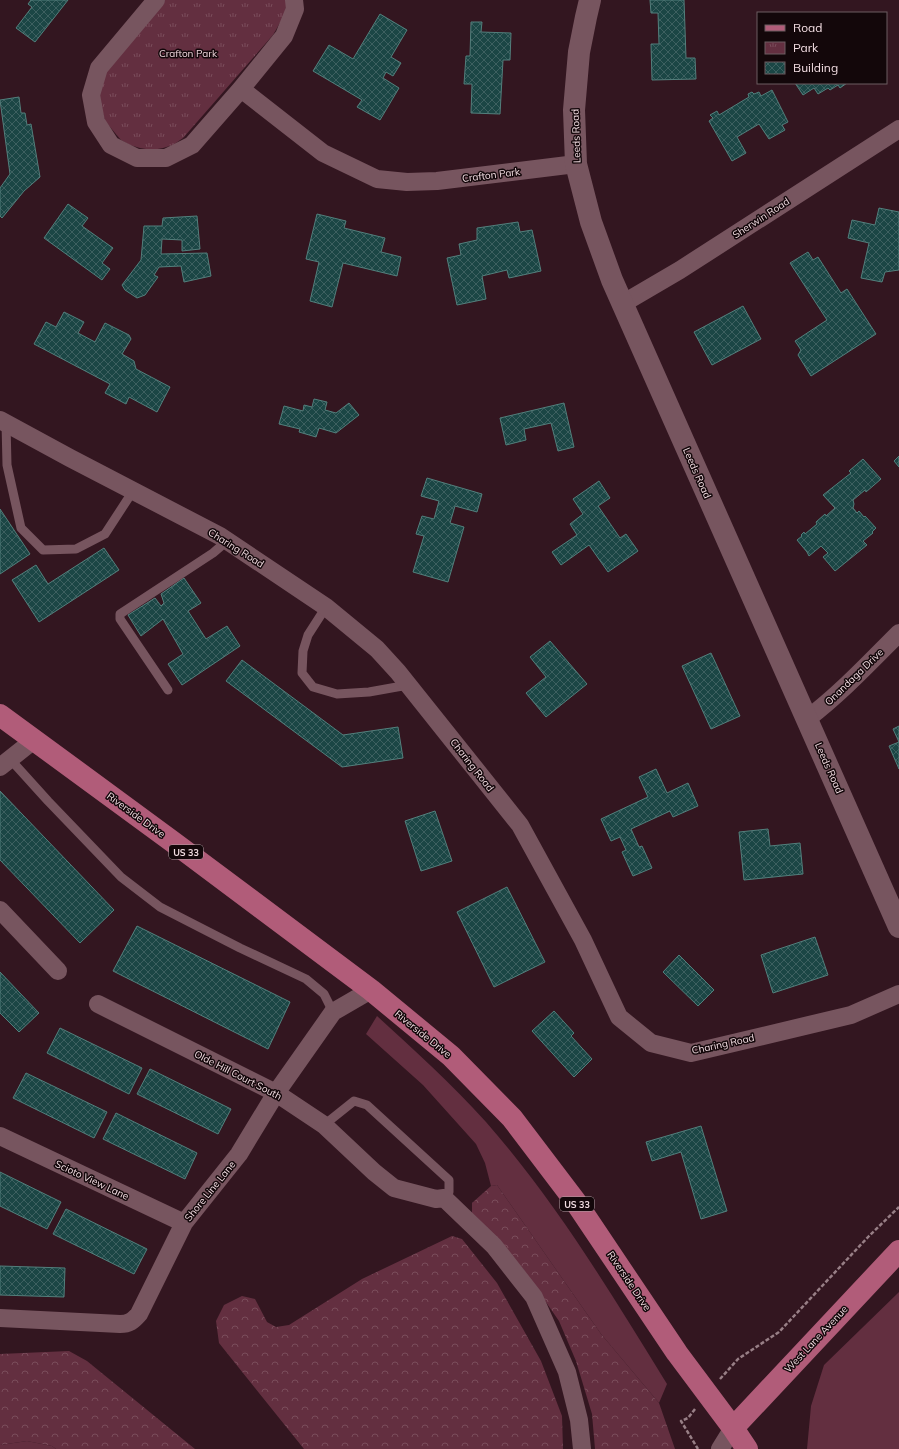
<svg xmlns="http://www.w3.org/2000/svg" width="899" height="1449" viewBox="0 0 899 1449" font-family="Mulish,sans-serif">
<style>
.grass{fill:#632f40}
.forest{fill:url(#forest-crowns)}
.park{fill:url(#park-tufts)}
.building{fill:url(#building-cross-hatch);stroke:#537f7c}
.lines{fill:none;stroke-linecap:round;stroke-linejoin:round}
.path{stroke:#987f86;stroke-width:2.5;stroke-dasharray:4 2;stroke-linecap:butt}
.service{stroke:#77555f;stroke-width:9}
.minor{stroke:#77555f;stroke-width:18}
.tertiary{stroke:#77555f;stroke-width:22}
.primary{stroke:#b15c79;stroke-width:22}
.labels{text-anchor:middle;dominant-baseline:central;stroke-width:3;stroke-linejoin:round;paint-order:stroke}
.shield{fill:#13070a;stroke:#b09ea3;stroke-width:1}
.shield-label{font-size:9px;font-weight:bold;fill:#f4dfe4}
.park-label{font-size:10px;fill:#f1d8de;stroke:#13070a}
.street-label{font-size:10px;fill:#f4dfe4;stroke:#13070a}
</style>
<defs>
<pattern id="forest-crowns" width="20" height="18" patternUnits="userSpaceOnUse"><rect width="20" height="18" fill="#632f40"/><path d="M2 6a3 3 0 1 1 6 0M12 15a3 3 0 1 1 6 0" fill="none" stroke="#7a4d5b"/></pattern>
<pattern id="park-tufts" width="24" height="20" patternUnits="userSpaceOnUse"><rect width="24" height="20" fill="#632f40"/><path d="M3 7l-1-3M5 7V3M7 7l1-3M15 17l-1-3M17 17v-4M19 17l1-3" fill="none" stroke="#7a4d5b"/></pattern>
<pattern id="building-cross-hatch" width="8" height="8" patternUnits="userSpaceOnUse"><rect width="8" height="8" fill="#1b4645"/><path d="M0 0l8 8M0 8l8-8" fill="none" stroke="#3d6060"/></pattern>
</defs>
<rect width="100%" height="100%" fill="#331620"/>
<!-- grass -->
<path class="grass" d="M 377,1016 C 414,1050 452,1084 486,1122 C 556,1202 611,1293 667,1384 L 659,1403 L 601,1334 L 497,1185 L 491,1186 L 485,1163 L 476,1144 L 423,1085 L 366,1034 Z
M 899,1292 L 899,1449 L 807,1449 L 811,1406 L 824,1365 Z
M 27,1441 L 52,1446 L 56,1449 L 0,1449 L 0,1445 Z"/>
<!-- forest -->
<path class="forest" d="M 497,1185 L 601,1334 L 659,1403 L 675,1449 L 595,1449 L 592,1414 L 576,1361 L 559,1321 L 523,1269 L 472,1213 L 472,1203 L 491,1186 Z
M 452,1236 L 462,1239 L 497,1283 L 541,1361 L 562,1416 L 563,1449 L 304,1449 L 219,1343 L 216,1321 L 224,1305 L 242,1296 L 255,1299 L 267,1322 L 276,1327 L 289,1325 L 362,1279 Z
M 69,1351 L 87,1361 L 195,1449 L 56,1449 L 52,1446 L 27,1441 L 0,1445 L 0,1354 Z"/>
<!-- park -->
<path class="park" d="M 165,0 L 287,0 L 285,14 L 273,35 L 183,138 L 173,145 L 163,148 L 152,150 L 140,148 L 130,145 L 121,140 L 105,121 L 99,98 L 105,73 L 131,40 Z"/>
<!-- building -->
<path class="building" d="M 31,0 L 68,0 L 35,42 L 16,28 L 32,7 L 28,4 Z
M 650,0 L 684,0 L 686,58 L 695,58 L 696,79 L 652,80 L 651,44 L 659,44 L 658,13 L 651,13 Z
M 380,14 L 407,30 L 391,57 L 401,63 L 393,76 L 386,72 L 383,78 L 399,88 L 380,120 L 357,107 L 362,100 L 313,71 L 329,45 L 353,59 Z
M 471,22 L 482,22 L 481,32 L 511,33 L 510,60 L 503,60 L 500,114 L 471,113 L 472,84 L 464,84 L 466,56 L 470,56 Z
M 795,83 L 847,83 L 840,88 L 838,85 L 830,90 L 828,88 L 818,94 L 814,88 L 803,95 Z
M 772,90 L 788,122 L 782,125 L 785,130 L 769,139 L 759,124 L 737,137 L 746,153 L 732,161 L 709,121 L 713,118 L 710,115 L 717,111 L 719,115 L 749,97 L 748,94 L 752,92 L 754,94 L 759,92 L 761,96 Z
M 19,97 L 21,113 L 25,113 L 27,125 L 31,124 L 40,177 L 24,191 L 2,218 L 0,216 L 0,188 L 10,174 L 0,100 Z
M 68,204 L 88,218 L 82,226 L 113,248 L 102,263 L 110,269 L 102,280 L 44,238 Z
M 879,208 L 899,212 L 899,270 L 885,272 L 882,282 L 861,278 L 869,243 L 848,238 L 852,220 L 875,225 Z
M 317,214 L 346,221 L 344,228 L 385,238 L 381,252 L 401,257 L 397,276 L 343,263 L 332,307 L 310,301 L 319,262 L 306,259 Z
M 197,216 L 200,249 L 182,251 L 182,240 L 162,239 L 161,254 L 207,253 L 211,276 L 184,282 L 181,266 L 159,267 L 154,275 L 158,277 L 145,295 L 137,298 L 125,290 L 122,285 L 141,260 L 144,226 L 162,226 L 163,218 Z
M 518,222 L 520,232 L 532,230 L 541,271 L 509,278 L 507,270 L 482,276 L 486,299 L 457,305 L 447,258 L 461,255 L 459,244 L 477,240 L 477,228 Z
M 808,252 L 813,260 L 818,257 L 841,293 L 847,289 L 876,334 L 811,376 L 798,355 L 801,350 L 795,341 L 827,320 L 790,263 Z
M 743,306 L 761,339 L 712,365 L 694,332 Z
M 64,312 L 84,322 L 78,333 L 95,342 L 105,323 L 129,335 L 131,339 L 122,354 L 134,361 L 136,369 L 170,387 L 157,412 L 129,397 L 126,404 L 105,393 L 110,384 L 34,344 L 46,322 L 56,327 Z
M 314,399 L 327,402 L 325,410 L 336,413 L 349,403 L 359,415 L 336,433 L 319,428 L 316,437 L 299,432 L 300,429 L 279,424 L 284,406 L 303,411 L 304,405 L 312,407 Z
M 564,403 L 574,447 L 558,451 L 551,423 L 524,429 L 526,440 L 506,445 L 500,418 Z
M 899,456 L 899,467 L 894,461 Z
M 863,459 L 881,479 L 866,492 L 865,490 L 853,500 L 854,504 L 853,508 L 857,513 L 859,511 L 864,517 L 865,516 L 876,528 L 872,532 L 873,533 L 863,541 L 867,545 L 835,571 L 823,557 L 828,553 L 821,546 L 809,556 L 807,552 L 797,540 L 802,536 L 801,535 L 804,532 L 805,534 L 817,524 L 816,522 L 825,514 L 826,516 L 835,508 L 823,495 L 851,473 L 849,471 Z
M 427,478 L 482,494 L 477,512 L 455,506 L 450,523 L 464,527 L 448,582 L 413,572 L 424,536 L 416,534 L 422,516 L 434,519 L 439,501 L 421,496 Z
M 599,481 L 610,498 L 598,506 L 620,538 L 626,534 L 638,551 L 608,572 L 589,545 L 561,565 L 552,552 L 577,535 L 570,524 L 583,514 L 573,499 Z
M 0,509 L 30,554 L 0,574 Z
M 104,548 L 119,570 L 39,622 L 12,580 L 36,565 L 48,584 Z
M 184,578 L 201,603 L 188,611 L 206,639 L 227,626 L 240,646 L 182,685 L 168,664 L 183,654 L 163,619 L 141,636 L 128,615 L 155,598 L 161,606 L 164,603 L 161,594 Z
M 550,641 L 587,684 L 546,717 L 526,693 L 546,677 L 530,657 Z
M 711,653 L 740,716 L 711,729 L 682,666 Z
M 242,660 L 343,735 L 398,727 L 403,758 L 342,767 L 226,681 Z
M 899,726 L 899,769 L 889,746 L 899,742 L 893,729 Z
M 656,769 L 667,793 L 688,783 L 698,806 L 673,817 L 670,811 L 631,829 L 639,847 L 642,846 L 652,868 L 633,876 L 622,852 L 626,850 L 620,837 L 611,841 L 601,819 L 648,797 L 639,777 Z
M 0,791 L 114,910 L 80,943 L 0,860 Z
M 435,811 L 452,861 L 421,871 L 405,821 Z
M 768,829 L 770,846 L 800,843 L 803,874 L 744,880 L 739,832 Z
M 507,887 L 545,962 L 494,987 L 457,912 Z
M 137,926 L 290,1002 L 268,1049 L 113,971 Z
M 815,937 L 828,975 L 773,993 L 761,955 Z
M 679,955 L 714,990 L 698,1006 L 663,972 Z
M 0,972 L 39,1013 L 19,1032 L 0,1013 Z
M 554,1011 L 574,1033 L 571,1036 L 592,1059 L 574,1077 L 532,1031 Z
M 60,1028 L 142,1068 L 129,1094 L 47,1053 Z
M 150,1069 L 231,1109 L 218,1134 L 137,1094 Z
M 26,1073 L 107,1112 L 94,1138 L 13,1098 Z
M 116,1113 L 197,1153 L 185,1179 L 103,1139 Z
M 701,1126 L 727,1211 L 701,1219 L 681,1152 L 652,1161 L 646,1142 Z
M 0,1172 L 61,1202 L 47,1229 L 0,1206 Z
M 66,1209 L 147,1249 L 134,1274 L 53,1234 Z
M 0,1266 L 65,1268 L 64,1297 L 0,1295 Z"/>
<g class="lines">
<!-- path -->
<path class="path" d="M 720,1379 L 738,1359 L 779,1332 L 869,1236 L 899,1207
M 695,1409 L 688,1418 L 681,1421 L 698,1449"/>
<!-- service -->
<path class="service" d="M 6,423 L 7,465 L 21,528 L 43,550 L 76,549 L 105,534 L 133,491
M 326,607 L 308,635 L 303,651 L 302,673 L 313,687 L 337,694 L 369,692 L 408,685
M 168,690 L 120,619 L 120,614 L 213,553 L 220,547 L 226,540
M 10,759 L 48,801 L 121,877 L 160,907 L 240,948 L 306,979 L 324,994 L 333,1012
M 324,1125 L 354,1101 L 367,1105 L 449,1180 L 449,1192 L 444,1198"/>
<!-- minor -->
<path class="minor" d="M 156,0 L 99,68 L 91,95 L 96,122 L 111,145 L 137,158 L 166,158 L 192,145 L 241,89 L 284,36 L 295,9 L 294,0
M 241,89 L 323,153 L 377,179 L 407,182 L 437,181 L 576,164
M 622,304 L 680,270 L 899,129
M 0,420 L 70,458 L 220,536 L 326,607 L 377,649 L 398,672 L 520,825 L 583,940 L 619,1017 L 651,1043 L 691,1053 L 851,1015 L 899,994
M 807,719 C 841,693 869,663 899,633
M 0,767 L 34,740
M 0,910 L 58,971
M 98,1004 L 276,1093 L 324,1125 L 374,1172 L 394,1188 L 436,1199 L 444,1198 L 494,1246 L 534,1297 L 567,1372 L 579,1420 L 582,1449
M 0,1136 L 184,1223
M 0,1318 L 120,1324 C 129,1324 133,1321 139,1314 L 184,1223 L 239,1154 L 276,1093 L 333,1012 L 371,990
M 720,1449 L 733,1428"/>
<!-- tertiary -->
<path class="tertiary" d="M 590,0 L 586,17 L 579,52 L 574,110 L 576,164 L 591,222 L 612,280 L 899,927"/>
<!-- primary -->
<path class="primary" d="M 0,715 L 173,842 L 371,990 L 451,1056 L 512,1118 L 575,1201 L 677,1353 L 733,1428 L 747,1449
M 733,1428 L 899,1251"/>
</g>
<g class="labels">
<!-- shield labels -->
<g class="shield">
<rect x="169" y="845" width="34" height="14" rx="3"/>
<rect x="560" y="1197" width="34" height="14" rx="3"/>
</g>
<g class="shield-label">
<text x="186" y="852">US 33</text>
<text x="577" y="1204">US 33</text>
</g>
<!-- park labels -->
<g class="park-label">
<text x="188" y="53">Crafton Park</text>
</g>
<!-- street labels -->
<g class="street-label">
<text transform="translate(576 136) rotate(-92)">Leeds Road</text>
<text transform="translate(491 175) rotate(-7)">Crafton Park</text>
<text transform="translate(761 218) rotate(-33)">Sherwin Road</text>
<text transform="translate(697 473) rotate(66)">Leeds Road</text>
<text transform="translate(236 548) rotate(32)">Charing Road</text>
<text transform="translate(854 677) rotate(-44)">Onandaga Drive</text>
<text transform="translate(472 765) rotate(52)">Charing Road</text>
<text transform="translate(829 768) rotate(66)">Leeds Road</text>
<text transform="translate(136 815) rotate(36)">Riverside Drive</text>
<text transform="translate(423 1034) rotate(39)">Riverside Drive</text>
<text transform="translate(723 1044) rotate(-12)">Charing Road</text>
<text transform="translate(238 1075) rotate(27)">Olde Hill Court South</text>
<text transform="translate(92 1180) rotate(25)">Scioto View Lane</text>
<text transform="translate(210 1191) rotate(-51)">Shore Line Lane</text>
<text transform="translate(629 1281) rotate(56)">Riverside Drive</text>
<text transform="translate(816 1339) rotate(-47)">West Lane Avenue</text>
</g>
</g>
<!-- legend -->
<rect x="757" y="12" width="130" height="72" fill="#13070a" stroke="#6d5d61"/>
<rect x="765" y="25" width="20" height="6" fill="#b15c79" stroke="#6d5d61"/>
<text x="793" y="32" font-size="12" fill="#f4dfe4">Road</text>
<rect x="765" y="42" width="20" height="12" fill="url(#park-tufts)" stroke="#6d5d61"/>
<text x="793" y="52" font-size="12" fill="#f4dfe4">Park</text>
<rect x="765" y="62" width="20" height="12" fill="url(#building-cross-hatch)" stroke="#6d5d61"/>
<text x="793" y="72" font-size="12" fill="#f4dfe4">Building</text>
</svg>
